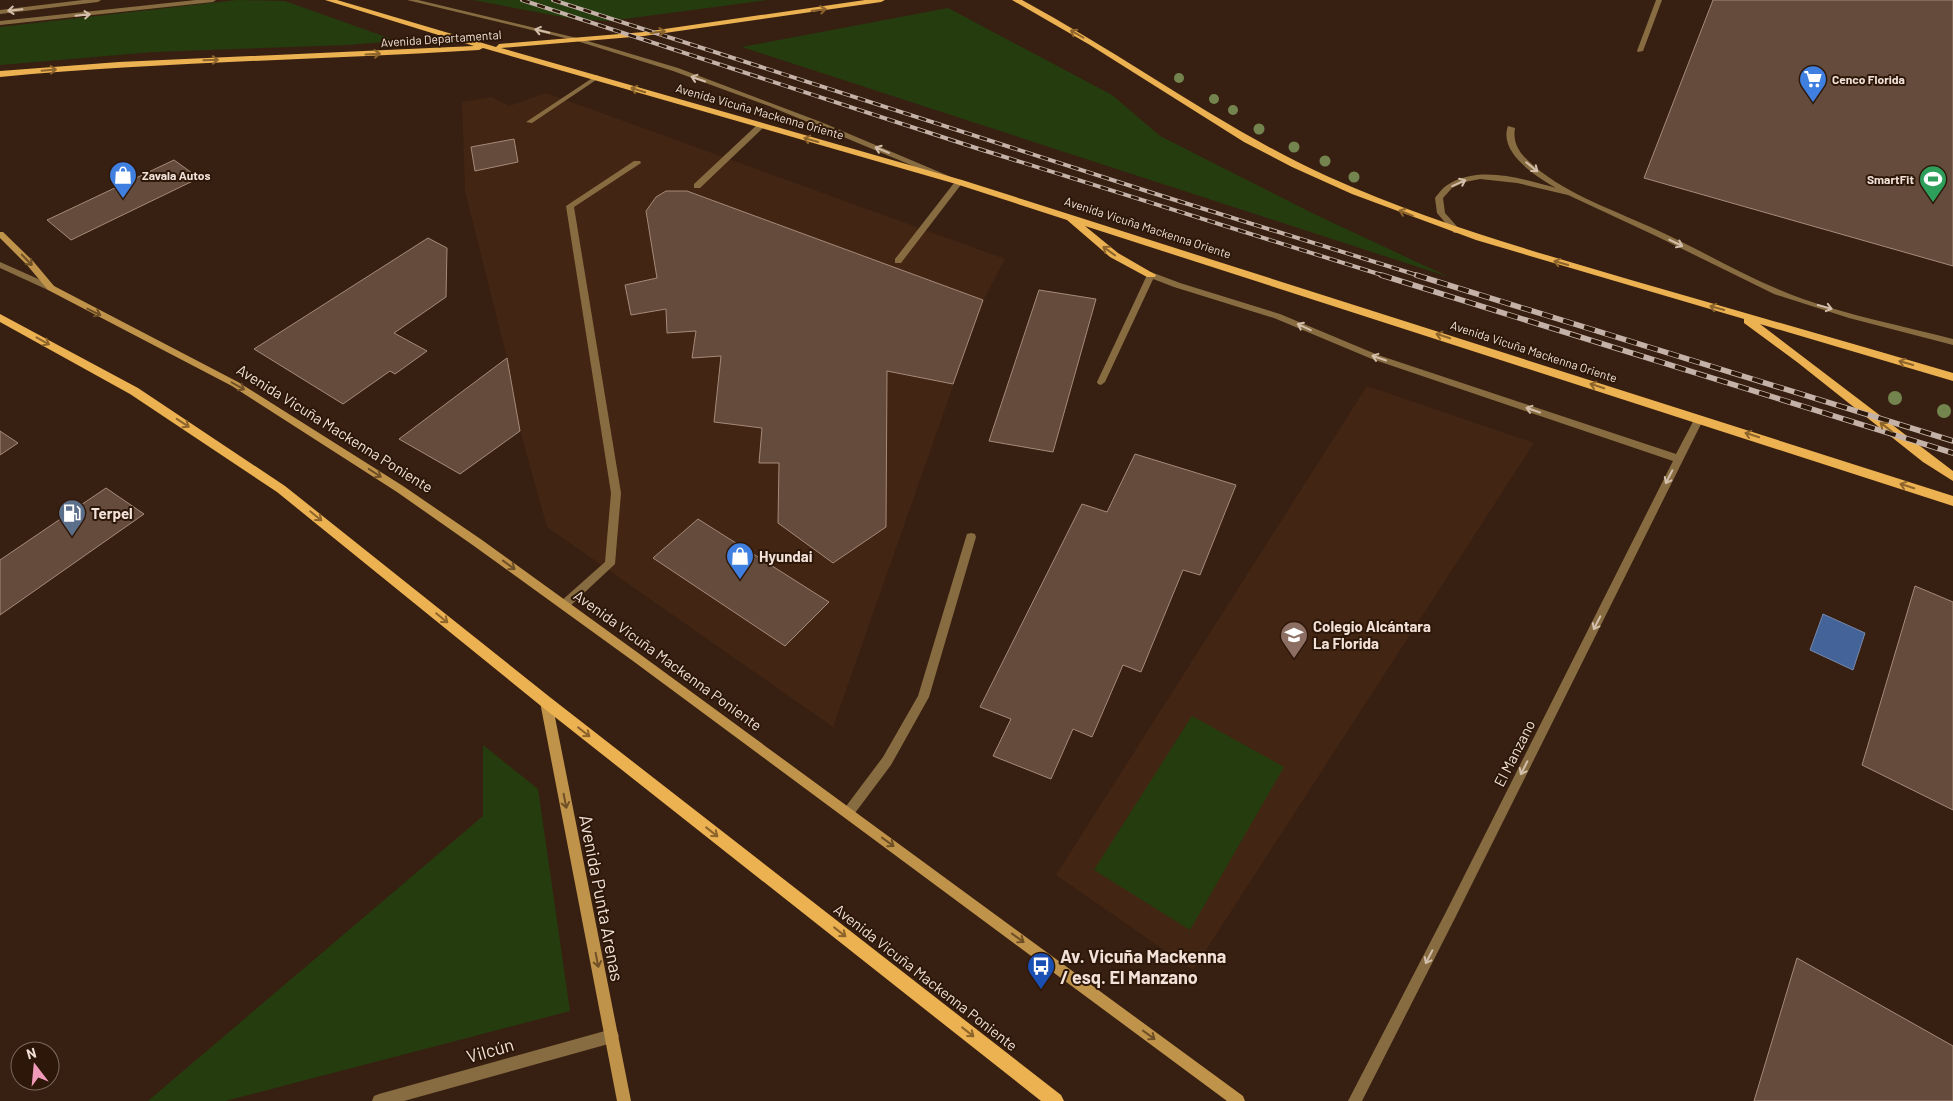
<svg xmlns="http://www.w3.org/2000/svg" width="1953" height="1101" viewBox="0 0 1953 1101" font-family="Barlow,sans-serif">
<style>
.built{fill:#422512}
.green{fill:#253d0e}
.water{fill:#436399;stroke:#7789ac}
.building{fill:#644b3b;stroke:#a68a79}
.lines{fill:none;stroke-linecap:round;stroke-linejoin:round}
.lane{fill:#886c41;fill-rule:evenodd}
.street{fill:#886c41;fill-rule:evenodd}
.secondary{fill:#c0934a;fill-rule:evenodd}
.primary{fill:#ecb150;fill-rule:evenodd}
.rail-far1-casing{stroke:#c4b2a8;stroke-width:4}
.rail-casing{stroke:#c4b2a8;stroke-width:5.5}
.rail-far1{stroke:#2d1708;stroke-width:2.5;stroke-dasharray:8;stroke-linecap:butt}
.rail{stroke:#2d1708;stroke-width:4;stroke-dasharray:11;stroke-linecap:butt}
.tree{fill:#74844e}
.oneway{stroke:#d2beab}
.oneway2{stroke:#8c642c}
.oneway3{stroke:#6f4f26}
.labels{text-anchor:middle;dominant-baseline:central;stroke-width:4;stroke-linejoin:round;paint-order:stroke}
.far-street-label{font-size:12px;fill:#f1e1d8;stroke:#2d1708}
.far-poi-label{font-size:12px;font-weight:bold;fill:#f1e1d8;stroke:#2d1708;text-anchor:start}
.street-label{font-size:15px;fill:#f1e1d8;stroke:#2d1708}
.poi-label{font-size:15px;font-weight:bold;fill:#f1e1d8;stroke:#2d1708;text-anchor:start}
.near-street-label{font-size:18px;fill:#f1e1d8;stroke:#2d1708}
.near-poi-label{font-size:18px;font-weight:bold;fill:#f1e1d8;stroke:#2d1708;text-anchor:start}
</style>
<rect width="100%" height="100%" fill="#372012"/>
<!-- built -->
<path class="built" d="M 546,93 L 1005,259 L 983,301 L 833,727 L 547,527 L 520,431 L 507,358 L 465,191 L 462,102 L 491,97 L 509,106 Z
M 1367,386 L 1534,443 L 1193,970 L 1056,875 Z"/>
<!-- green -->
<path class="green" d="M 237,0 L 285,1 L 397,41 L 347,45 L 153,52 L 0,65 L 0,27 Z
M 473,0 L 767,0 L 609,21 L 573,19 Z
M 948,8 L 1112,95 L 1160,136 L 1314,214 L 1449,277 L 742,47 Z
M 1192,716 L 1284,767 L 1190,930 L 1094,870 Z
M 483,745 L 538,789 L 570,1011 L 225,1101 L 148,1101 L 483,816 Z"/>
<!-- water -->
<path class="water" d="M 1823,614 L 1865,633 L 1853,670 L 1810,650 Z"/>
<!-- building -->
<path class="building" d="M 1713,0 L 1953,0 L 1953,266 L 1644,178 Z
M 514,139 L 518,162 L 475,171 L 471,147 Z
M 174,160 L 199,178 L 71,240 L 47,220 Z
M 666,191 L 687,191 L 983,300 L 953,384 L 887,371 L 886,527 L 833,563 L 778,523 L 779,463 L 759,463 L 762,428 L 714,422 L 721,356 L 692,358 L 696,331 L 667,333 L 666,309 L 631,315 L 625,285 L 657,278 L 646,211 L 656,197 Z
M 428,238 L 447,248 L 446,297 L 394,333 L 427,351 L 395,374 L 390,371 L 343,404 L 254,349 Z
M 1039,290 L 1096,299 L 1053,452 L 989,441 Z
M 507,358 L 520,431 L 460,474 L 399,439 Z
M 0,431 L 18,443 L 0,455 Z
M 1135,454 L 1236,485 L 1200,575 L 1183,570 L 1141,672 L 1123,665 L 1092,737 L 1073,729 L 1051,779 L 993,756 L 1011,719 L 980,707 L 1082,504 L 1107,512 Z
M 106,488 L 144,514 L 0,615 L 0,560 Z
M 698,519 L 829,602 L 785,646 L 653,558 Z
M 1915,586 L 1953,602 L 1953,810 L 1862,765 Z
M 1797,958 L 1953,1046 L 1953,1101 L 1754,1101 Z"/>
<g class="lines">
<!-- lane -->
<path class="lane" d="M 83,0 L 101,0 L 98,2 L 0,14 L 0,10 Z
M 196,0 L 216,0 L 213,2 L 0,25 L 0,21 Z
M 407,0 L 418,0 L 581,39 L 678,68 L 821,122 L 963,182 L 901,263 L 895,263 L 895,259 L 954,183 L 769,106 L 673,71 L 577,41 Z
M 1656,0 L 1662,0 L 1643,51 L 1638,52 L 1637,51 Z
M 597,75 L 600,77 L 599,78 L 532,123 L 526,122 Z
M 758,124 L 765,126 L 700,188 L 694,188 L 694,184 Z
M 1508,126 L 1515,128 C 1512,145 1522,156 1534,166 C 1569,196 1617,211 1659,231 C 1707,253 1752,281 1803,299 C 1851,316 1903,326 1953,339 L 1953,345 L 1849,318 L 1774,294 L 1656,236 L 1568,195 L 1517,183 L 1480,179 L 1465,182 L 1452,188 L 1443,198 L 1445,213 L 1461,231 L 1460,233 L 1454,233 L 1437,213 L 1435,198 C 1439,193 1443,187 1449,184 C 1480,165 1523,179 1556,188 C 1537,177 1498,153 1508,126 Z
M 634,161 L 640,161 L 641,163 L 574,207 L 621,493 L 615,564 L 568,608 L 560,608 L 559,605 L 560,602 L 605,562 L 611,493 L 566,206 Z
M 0,262 L 54,286 L 55,288 L 54,290 L 48,290 L 0,268 Z
M 1151,272 L 1155,275 L 1105,382 L 1101,385 L 1098,384 L 1097,382 L 1147,275 Z
M 971,533 L 975,534 L 976,537 L 929,697 L 891,765 L 852,817 L 848,818 L 844,817 L 842,813 L 844,809 L 883,757 L 918,696 L 966,537 L 967,534 Z"/>
<!-- street -->
<path class="street" d="M 1151,272 L 1180,283 L 1280,314 L 1378,355 L 1676,454 L 1696,416 L 1702,416 L 1704,418 L 1455,918 L 1362,1101 L 1348,1101 L 1447,910 L 1673,461 L 1372,359 L 1274,318 L 1174,287 L 1148,277 L 1148,273 Z
M 612,1029 L 617,1031 L 619,1036 L 617,1041 L 612,1043 L 404,1101 L 372,1101 L 374,1096 L 379,1094 Z"/>
<!-- secondary -->
<path class="secondary" d="M 0,232 L 3,232 L 33,261 L 54,286 L 238,382 L 403,486 L 482,540 L 641,655 L 1243,1096 L 1245,1101 L 1227,1101 L 633,661 L 474,546 L 397,492 L 232,386 L 48,290 L 27,265 L 0,238 Z
M 546,697 L 550,699 L 552,702 L 631,1101 L 617,1101 L 540,702 L 542,699 Z"/>
<!-- primary -->
<path class="primary" d="M 325,0 L 337,0 L 496,47 L 499,44 L 644,32 L 865,0 L 885,0 L 881,2 L 644,36 L 501,48 L 962,180 L 1953,496 L 1953,506 L 1085,226 L 1118,253 L 1156,275 L 1155,277 L 1147,277 L 1110,257 L 1067,220 L 956,184 L 483,48 L 479,50 C 319,60 159,62 0,77 L 0,71 L 119,62 L 474,46 Z
M 1012,0 L 1022,0 C 1126,56 1221,128 1329,177 C 1427,221 1529,250 1631,280 C 1739,311 1846,342 1953,373 L 1953,381 L 1760,324 L 1953,471 L 1953,481 L 1923,462 L 1797,362 L 1744,323 L 1744,319 L 1476,240 L 1352,194 L 1292,167 L 1244,142 L 1090,45 Z
M 0,314 L 138,388 L 285,486 L 551,698 L 1061,1095 L 1064,1101 L 1041,1101 L 541,706 L 277,492 L 130,394 L 0,322 Z"/>
<!-- rail-far1 casing -->
<g class="rail-far1-casing">
<path id="rail-far1" d="M 522,0 L 976,148 L 1385,276
M 553,0 L 1159,195 L 1420,276"/>
</g>
<!-- rail casing -->
<g class="rail-casing">
<path id="rail" d="M 1381,275 L 1953,453
M 1416,275 L 1953,441"/>
</g>
<!-- rail-far1 -->
<use href="#rail-far1" class="rail-far1"/>
<!-- rail -->
<use href="#rail" class="rail"/>
</g>
<!-- trees -->
<g class="tree">
<circle cx="1179" cy="78" r="5"/>
<circle cx="1214" cy="99" r="5"/>
<circle cx="1233" cy="110" r="5"/>
<circle cx="1259" cy="129" r="5.5"/>
<circle cx="1294" cy="147" r="5.5"/>
<circle cx="1325" cy="161" r="5.5"/>
<circle cx="1354" cy="177" r="5.5"/>
<circle cx="1895" cy="398" r="7"/>
<circle cx="1944" cy="411" r="7"/>
</g>
<!-- one-way arrows -->
<defs><path id="oneway-shaft" d="M-6 0H5M1.5-3L5.5 0L1.5 3" fill="none" stroke-width="1.6" stroke-linecap="round" stroke-linejoin="round" transform="scale(1.25)"/></defs>
<g class="oneway">
<use href="#oneway-shaft" transform="translate(15 10) rotate(174)"/>
<use href="#oneway-shaft" transform="translate(83 15) rotate(-6)"/>
<use href="#oneway-shaft" transform="translate(542 31) rotate(-167)"/>
<use href="#oneway-shaft" transform="translate(698 79) rotate(-161)"/>
<use href="#oneway-shaft" transform="translate(882 150) rotate(-158)"/>
<use href="#oneway-shaft" transform="translate(1532 167) rotate(39)"/>
<use href="#oneway-shaft" transform="translate(1459 183) rotate(-24)"/>
<use href="#oneway-shaft" transform="translate(1676 243) rotate(26)"/>
<use href="#oneway-shaft" transform="translate(1825 307) rotate(15)"/>
<use href="#oneway-shaft" transform="translate(1304 327) rotate(-155)"/>
<use href="#oneway-shaft" transform="translate(1379 358) rotate(-161)"/>
<use href="#oneway-shaft" transform="translate(1533 410) rotate(-161)"/>
<use href="#oneway-shaft" transform="translate(1669 477) rotate(117)"/>
<use href="#oneway-shaft" transform="translate(1597 623) rotate(117)"/>
<use href="#oneway-shaft" transform="translate(1524 768) rotate(117)"/>
<use href="#oneway-shaft" transform="translate(1429 957) rotate(117)"/>
</g>
<g class="oneway2">
<use href="#oneway-shaft" transform="translate(819 10) rotate(-8)"/>
<use href="#oneway-shaft" transform="translate(658 32) rotate(-7)"/>
<use href="#oneway-shaft" transform="translate(1077 34) rotate(-150)"/>
<use href="#oneway-shaft" transform="translate(373 54) rotate(-3)"/>
<use href="#oneway-shaft" transform="translate(211 60) rotate(-2)"/>
<use href="#oneway-shaft" transform="translate(49 70) rotate(-5)"/>
<use href="#oneway-shaft" transform="translate(638 90) rotate(-163)"/>
<use href="#oneway-shaft" transform="translate(811 140) rotate(-164)"/>
<use href="#oneway-shaft" transform="translate(1406 213) rotate(-158)"/>
<use href="#oneway-shaft" transform="translate(1109 251) rotate(-144)"/>
<use href="#oneway-shaft" transform="translate(1561 263) rotate(-164)"/>
<use href="#oneway-shaft" transform="translate(1717 308) rotate(-164)"/>
<use href="#oneway-shaft" transform="translate(1443 336) rotate(-162)"/>
<use href="#oneway-shaft" transform="translate(43 341) rotate(29)"/>
<use href="#oneway-shaft" transform="translate(1906 363) rotate(-164)"/>
<use href="#oneway-shaft" transform="translate(1597 386) rotate(-162)"/>
<use href="#oneway-shaft" transform="translate(183 423) rotate(33)"/>
<use href="#oneway-shaft" transform="translate(1886 427) rotate(-142)"/>
<use href="#oneway-shaft" transform="translate(1752 435) rotate(-162)"/>
<use href="#oneway-shaft" transform="translate(1907 486) rotate(-162)"/>
<use href="#oneway-shaft" transform="translate(316 516) rotate(39)"/>
<use href="#oneway-shaft" transform="translate(442 618) rotate(39)"/>
<use href="#oneway-shaft" transform="translate(584 732) rotate(38)"/>
<use href="#oneway-shaft" transform="translate(712 832) rotate(38)"/>
<use href="#oneway-shaft" transform="translate(840 932) rotate(38)"/>
<use href="#oneway-shaft" transform="translate(968 1032) rotate(38)"/>
</g>
<g class="oneway3">
<use href="#oneway-shaft" transform="translate(27 260) rotate(46)"/>
<use href="#oneway-shaft" transform="translate(94 312) rotate(26)"/>
<use href="#oneway-shaft" transform="translate(238 386) rotate(30)"/>
<use href="#oneway-shaft" transform="translate(375 473) rotate(33)"/>
<use href="#oneway-shaft" transform="translate(509 565) rotate(36)"/>
<use href="#oneway-shaft" transform="translate(565 801) rotate(79)"/>
<use href="#oneway-shaft" transform="translate(888 842) rotate(36)"/>
<use href="#oneway-shaft" transform="translate(1018 938) rotate(36)"/>
<use href="#oneway-shaft" transform="translate(597 960) rotate(79)"/>
<use href="#oneway-shaft" transform="translate(1149 1035) rotate(36)"/>
</g>
<!-- icons -->
<defs>
<g id="supermarket-pin" transform="scale(1.4375)"><path d="M0 17L-7.5 6A9.5 9.5 0 1 1 7.5 6Z" fill="#3f7fe0" stroke="#2d1708"/><path d="M-6-5.5h2.5l.6 2H6L4.5 2H-2.5L-4.4-4H-6ZM-1.5 3.2a1.3 1.3 0 1 0 .1 0ZM3 3.2a1.3 1.3 0 1 0 .1 0Z" fill="#fff"/></g>
<g id="shop-pin" transform="scale(1.4375)"><path d="M0 17L-7.5 6A9.5 9.5 0 1 1 7.5 6Z" fill="#3f7fe0" stroke="#2d1708"/><path d="M-5-2.5h2.3a2.7 3.5 0 0 1 5.4 0H5L5.5 6h-11ZM-1.5-2.5h3a1.5 2.3 0 0 0-3 0Z" fill="#fff"/></g>
<g id="stadium-pin" transform="scale(1.4375)"><path d="M0 17L-7.5 6A9.5 9.5 0 1 1 7.5 6Z" fill="#2e9e5b" stroke="#2d1708"/><path d="M0-5a6.5 5 0 1 0 0 10a6.5 5 0 1 0 0-10ZM-3.5-1.8h7v3.6h-7Z" fill="#fff"/></g>
<g id="fuel-pin" transform="scale(1.4375)"><path d="M0 17L-7.5 6A9.5 9.5 0 1 1 7.5 6Z" fill="#5c6f8a" stroke="#2d1708"/><path d="M-5.5-6h7V0h2V4h1.3V-2.5L3-4.5l.8-.8L6-3V5H2.5V1h-1V6h-7ZM-4.2-4.7v3.2H.2V-4.7Z" fill="#fff"/></g>
<g id="school-pin" transform="scale(1.4375)"><path d="M0 17L-7.5 6A9.5 9.5 0 1 1 7.5 6Z" fill="#8d6e63" stroke="#2d1708"/><path d="M0-5L7-2L0 1L-7-2ZM-4 1L0 2.5L4 1V4Q0 6-4 4Z" fill="#fff"/></g>
<g id="bus-pin" transform="scale(1.4375)"><path d="M0 17L-7.5 6A9.5 9.5 0 1 1 7.5 6Z" fill="#1a4fb4" stroke="#2d1708"/><path d="M-5-6H5V4H4V6H2V4H-2V6H-4V4H-5ZM-3.5-4V0h7V-4ZM-3.5 1.2v1.5H-2V1.2ZM2 1.2v1.5H3.5V1.2Z" fill="#fff"/></g>
</defs>
<g fill-rule="evenodd">
<use href="#supermarket-pin" x="1813" y="79"/>
<use href="#shop-pin" x="123" y="175"/>
<use href="#stadium-pin" x="1933" y="179"/>
<use href="#fuel-pin" x="72" y="513"/>
<use href="#shop-pin" x="740" y="556"/>
<use href="#school-pin" x="1294" y="635"/>
<use href="#bus-pin" x="1041" y="966"/>
</g>
<g class="labels">
<!-- far-street labels -->
<g class="far-street-label">
<text transform="translate(441 38) rotate(-4)">Avenida Departamental</text>
<text transform="translate(760 111) rotate(16)">Avenida Vicuña Mackenna Oriente</text>
<text transform="translate(1148 227) rotate(18)">Avenida Vicuña Mackenna Oriente</text>
<text transform="translate(1534 351) rotate(18)">Avenida Vicuña Mackenna Oriente</text>
</g>
<!-- far-poi labels -->
<g class="far-poi-label">
<text x="1832" y="79">Cenco Florida</text>
<text x="142" y="175">Zavala Autos</text>
<text x="1914" y="179" text-anchor="end">SmartFit</text>
</g>
<!-- street labels -->
<g class="street-label">
<text transform="translate(335 428) rotate(32)">Avenida Vicuña Mackenna Poniente</text>
<text transform="translate(668 660) rotate(36)">Avenida Vicuña Mackenna Poniente</text>
<text transform="translate(1514 753) rotate(-63)">El Manzano</text>
<text transform="translate(926 977) rotate(38)">Avenida Vicuña Mackenna Poniente</text>
</g>
<!-- poi labels -->
<g class="poi-label">
<text x="91" y="513">Terpel</text>
<text x="759" y="556">Hyundai</text>
<text x="1313" y="626">Colegio Alcántara<tspan x="1313" dy="17">La Florida</tspan></text>
</g>
<!-- near-street labels -->
<g class="near-street-label">
<text transform="translate(602 898) rotate(79)">Avenida Punta Arenas</text>
<text transform="translate(490 1050) rotate(-16)">Vilcún</text>
</g>
<!-- near-poi labels -->
<g class="near-poi-label">
<text x="1060" y="956">Av. Vicuña Mackenna<tspan x="1060" dy="21">/ esq. El Manzano</tspan></text>
</g>
</g>
<!-- north arrow -->
<g transform="translate(35 1066) rotate(344)"><circle r="24" fill="#2d1708" stroke="#7b685b"/>
<path d="M0-4L9 19L0 12L-9 19Z" fill="#ef9ab9"/>
<text y="-8" font-size="14" font-weight="bold" text-anchor="middle" fill="#f1e1d8">N</text>
</g>
</svg>
